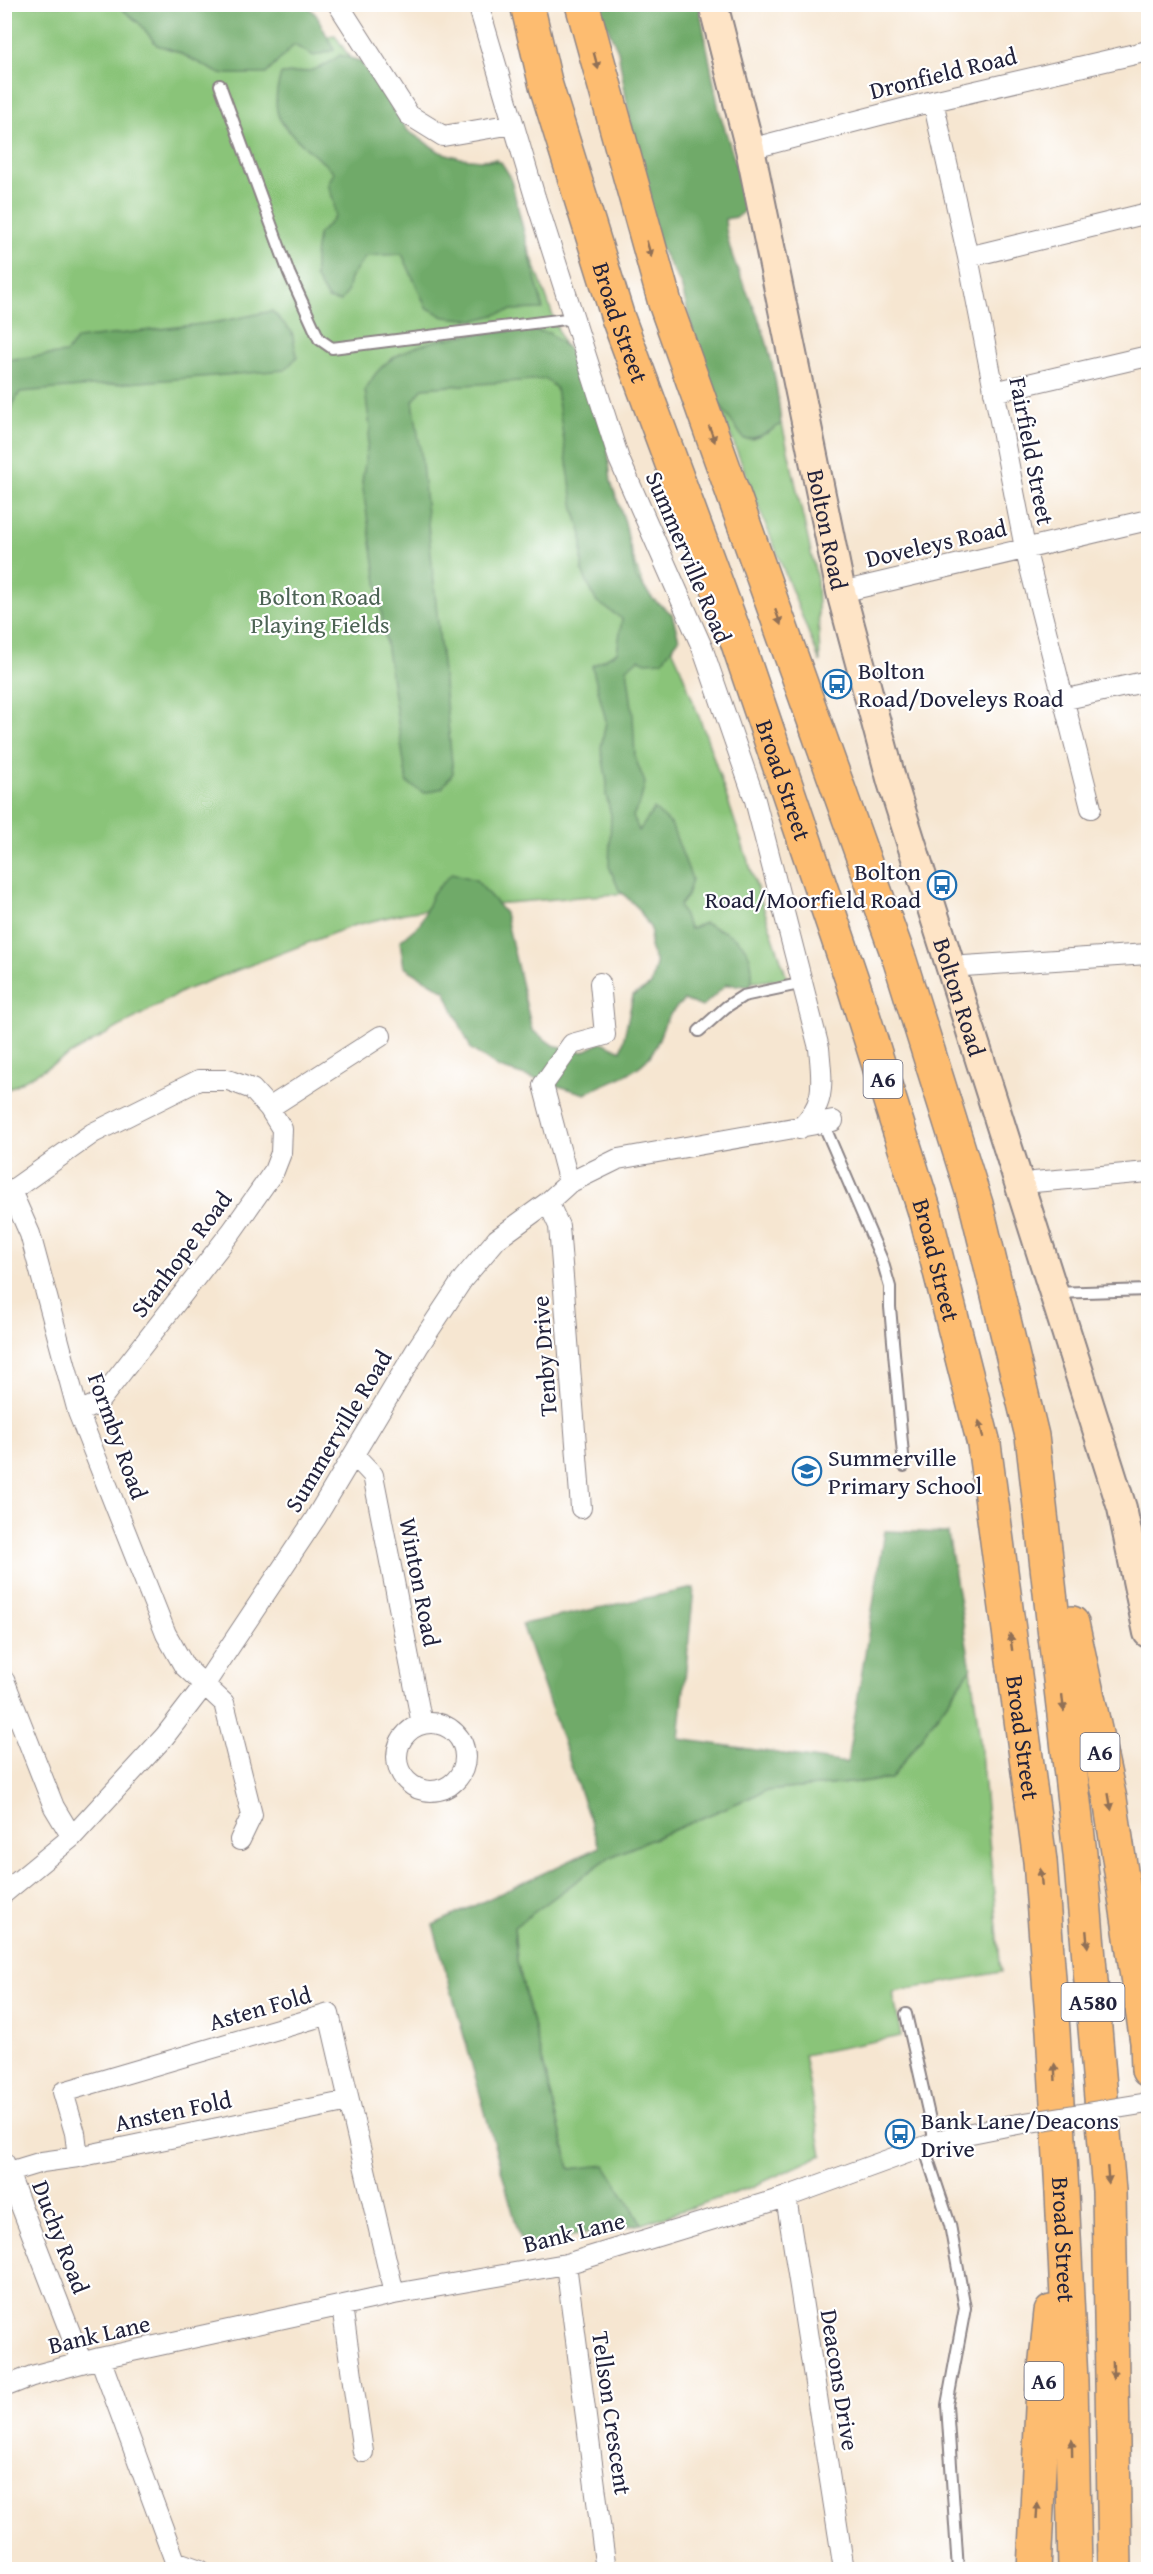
<svg xmlns="http://www.w3.org/2000/svg" width="1153" height="2574" viewBox="0 0 1153 2574" font-family="'Gentium Book Plus',serif">
<style>
.green{fill:#8ac479;stroke:#56735a;stroke-width:1.5}
.forest{fill:#6faa69;stroke:#486652;stroke-width:1.5}
.lines{fill:none;stroke-linecap:round;stroke-linejoin:round}
.lane-casing{stroke:#8c8486;stroke-width:14}
.street-casing{stroke:#8c8486;stroke-width:22}
.secondary-casing{stroke:#8c8486;stroke-width:32}
.highway-casing{stroke:#8c8486;stroke-width:36}
.lane{stroke:#fff;stroke-width:10}
.street{stroke:#fff;stroke-width:20}
.secondary{stroke:#fee4c6;stroke-width:28}
.highway{stroke:#fdbc70;stroke-width:33}
.street-bridge-casing{stroke:#8c8486;stroke-width:22;stroke-linecap:butt}
.street-bridge{stroke:#fff;stroke-width:20}
.oneway{fill:#906f56}
.labels{text-anchor:middle;dominant-baseline:central;stroke-width:4.5;stroke-linejoin:round;paint-order:stroke}
.shield{fill:#fff;stroke:#646476;stroke-width:1.5}
.shield-label{font-size:22px;font-weight:bold;fill:#22223b}
.street-label{font-size:24px;fill:#22223b;stroke:#fff}
.park-label{font-size:24px;fill:#4c6354;stroke:#fff}
.poi-label{font-size:24px;fill:#22223b;stroke:#fff;text-anchor:start}
</style>
<rect width="100%" height="100%" fill="#fff"/>
<filter id="ink" filterUnits="userSpaceOnUse"><feTurbulence type="fractalNoise" baseFrequency=".0167" numOctaves="2"/><feDisplacementMap in="SourceGraphic" scale="12" xChannelSelector="R" yChannelSelector="G"/><feConvolveMatrix kernelMatrix="1 2 1 2 8 2 1 2 1" color-interpolation-filters="sRGB"/></filter>
<filter id="wash" filterUnits="userSpaceOnUse"><feTurbulence type="fractalNoise" baseFrequency=".008" numOctaves="4" result="noise"/><feDisplacementMap in="SourceGraphic" scale="24" xChannelSelector="R" yChannelSelector="G"/><feGaussianBlur stdDeviation="1.35" result="paint"/><feColorMatrix in="noise" values="0 0 0 0 0 0 0 0 0 0 0 0 0 0 0 0 0 1.4 0 .05"/><feComposite in="paint" operator="in"/></filter>
<g filter="url(#wash)">
<rect width="100%" height="100%" fill="#f6e6d1"/>
<!-- green -->
<path class="green" d="M 5,5 L 292,5 L 313,38 L 335,35 L 375,97 L 428,152 L 460,161 L 496,159 L 568,357 L 640,578 L 679,664 L 707,738 L 787,978 L 682,991 L 653,891 L 433,909 L 405,913 L 352,926 L 183,991 L 5,1091 Z
M 717,401 L 752,439 L 769,432 L 781,424 L 783,428 L 817,579 L 820,662 Z
M 971,1669 L 980,1741 L 1001,1972 L 893,1992 L 901,2036 L 804,2055 L 822,2155 L 752,2187 L 642,2224 L 605,2166 L 570,2169 L 517,1961 L 514,1927 L 608,1858 L 765,1791 L 891,1779 Z"/>
<!-- forest -->
<path class="forest" d="M 117,5 L 307,5 L 317,16 L 334,50 L 314,56 L 294,45 L 266,74 L 220,74 L 176,51 L 157,45 L 140,24 Z
M 598,5 L 699,5 L 719,110 L 749,207 L 737,217 L 725,219 C 727,256 746,286 759,320 C 771,350 778,391 781,424 C 769,432 758,439 744,439 L 717,401 L 697,348 L 681,285 L 657,242 L 638,166 L 618,51 Z
M 340,55 L 360,61 L 408,131 L 440,152 L 461,158 L 501,162 L 510,176 L 543,309 L 512,310 L 476,320 L 444,317 L 426,307 L 402,254 L 366,256 L 350,278 L 347,293 L 340,302 L 328,299 L 315,277 L 315,256 L 318,235 L 335,217 L 334,202 L 328,184 L 334,172 C 321,160 283,131 278,115 C 274,102 277,87 281,74 C 307,72 318,72 340,55 Z
M 272,311 L 292,332 L 297,357 L 285,370 L 20,392 L 5,419 L 5,360 L 66,353 L 77,339 L 218,322 Z
M 522,329 L 549,333 L 568,349 L 607,440 L 611,482 L 625,522 L 636,578 L 653,599 L 672,614 L 679,639 L 662,661 L 646,662 L 639,659 L 627,668 L 633,715 L 635,757 L 645,783 L 640,803 L 633,816 L 639,831 L 654,809 L 671,824 L 692,879 L 687,896 L 679,906 L 690,929 L 704,923 C 739,937 757,946 751,987 L 727,984 L 702,1007 L 684,1000 C 679,1005 672,1011 668,1017 C 661,1030 659,1044 650,1056 C 634,1076 607,1081 585,1094 L 499,1068 L 471,1049 L 445,991 L 404,967 L 400,941 L 420,924 L 433,893 L 452,873 L 476,880 L 505,913 L 532,1030 L 553,1045 L 583,1052 L 602,1042 L 621,1051 L 633,996 L 651,985 L 656,964 L 650,947 L 651,929 L 638,908 L 619,890 L 609,866 L 611,815 L 606,795 L 607,783 L 601,748 L 606,721 L 592,666 L 617,652 L 622,619 L 596,601 L 582,571 L 582,535 L 574,509 L 556,388 L 546,379 L 423,388 L 413,401 L 421,454 L 453,773 L 442,788 L 424,793 L 407,783 L 362,482 L 370,428 L 365,390 C 369,384 373,376 378,371 C 408,336 479,334 522,329 Z
M 885,1531 L 948,1533 L 971,1669 L 891,1779 L 765,1791 L 608,1858 L 514,1927 L 517,1961 L 570,2169 L 605,2165 L 642,2224 L 522,2245 L 433,1925 L 599,1847 L 522,1624 L 694,1588 L 679,1739 L 847,1763 Z"/>
</g>
<g filter="url(#ink)">
<g class="lines">
<!-- lane casing -->
<g class="lane-casing">
<path id="lane" d="M 220,85 L 289,273 L 319,339 L 332,348 L 574,318
M 699,1031 L 726,1007 L 743,996 L 804,983
M 823,1123 L 882,1260 L 890,1287 L 890,1307 L 904,1466
M 1054,1293 L 1148,1290
M 906,2014 L 935,2142
M 924,2147 L 950,2225 L 965,2308 L 947,2405 L 958,2570"/>
</g>
<!-- street casing -->
<g class="street-casing">
<path id="street" d="M 338,4 L 409,115 L 443,136 L 513,124
M 478,4 L 535,197 L 619,459 L 702,647 L 755,800 L 819,1048 C 822,1082 827,1104 799,1129
M 933,101 L 968,257 L 1025,548 L 1091,808
M 750,149 L 933,101 L 1148,51
M 968,257 L 1148,213
M 994,392 L 1148,356
M 841,592 L 1148,520
M 1062,700 L 1148,681
M 949,967 L 1148,954
M 269,1108 L 381,1036
M 569,1183 L 543,1085 L 572,1044 L 605,1035 L 600,983
M 1019,1185 L 1034,1182 L 1148,1172
M 11,1191 L 30,1234 L 78,1412 L 166,1634 L 184,1666 L 224,1703 L 252,1815 L 240,1840
M 4,1196 L 93,1133 L 199,1080 L 228,1080 L 252,1089 L 269,1108 L 282,1129 L 281,1153 L 274,1171 L 232,1231 L 97,1404 L 78,1412
M 548,1202 L 559,1226 L 581,1508
M 355,1456 L 373,1475 L 422,1724
M 4,1680 L 54,1807 L 72,1837
M397 1757a34 34 0 1 1 68 0a34 34 0 1 1-68 0Z
M 4,1893 L 72,1837 L 165,1736 L 205,1684 L 315,1519 L 418,1347 L 463,1279 L 497,1239 L 548,1202 L 569,1183 L 618,1159 L 833,1121
M 78,2157 L 75,2133 L 63,2092 L 329,2014 L 394,2294
M 4,2162 L 82,2363
M 9,2172 L 42,2162 L 78,2157 L 349,2101
M 786,2197 L 844,2570
M 566,2264 L 606,2570
M 342,2306 L 363,2452
M 100,2358 L 175,2561 L 200,2570
M 4,2387 L 32,2376 L 100,2358 L 394,2294 L 566,2264 L 786,2197 L 951,2137 L 1012,2125"/>
</g>
<!-- secondary casing -->
<g class="secondary-casing">
<g id="secondary">
<path id="s1" d="M 713,4 L 750,149 L 841,592 L 892,782 L 1122,1508 L 1148,1633"/>
</g>
</g>
<!-- highway casing -->
<g class="highway-casing">
<g id="highway">
<path id="s2" d="M 527,4 L 546,86 L 618,318 L 732,626 L 852,980 L 924,1209 L 984,1444 L 1040,1861 L 1053,2031 L 1062,2193 L 1071,2382 L 1075,2570"/>
<path d="M 582,4 L 665,303 L 900,961 L 976,1204 L 1032,1436 L 1080,1854 L 1109,2191 L 1115,2570"/>
<path d="M 1072,1623 L 1110,1799 L 1147,2042 L 1148,2070"/>
<path d="M 1034,2570 L 1043,2388 L 1051,2312"/>
</g>
</g>
<!-- lane -->
<use href="#lane" class="lane"/>
<!-- street -->
<use href="#street" class="street"/>
<!-- secondary -->
<use href="#secondary" class="secondary"/>
<!-- highway -->
<use href="#highway" class="highway"/>
<!-- street-bridge casing -->
<g class="street-bridge-casing">
<path id="street-bridge" d="M 1012,2125 L 1148,2103"/>
</g>
<!-- street-bridge -->
<use href="#street-bridge" class="street-bridge"/>
</g>
<!-- one-way arrows -->
<defs><path id="oneway-solid" d="M-6-.8H1V-3.2L6.5 0L1 3.2V.8H-6Z" transform="scale(1.5)"/></defs>
<g class="oneway">
<use href="#oneway-solid" transform="translate(596 61) rotate(75)"/>
<use href="#oneway-solid" transform="translate(649 249) rotate(74)"/>
<use href="#oneway-solid" transform="translate(712 434) rotate(70)"/>
<use href="#oneway-solid" transform="translate(778 617) rotate(70)"/>
<use href="#oneway-solid" transform="translate(981 1429) rotate(-104)"/>
<use href="#oneway-solid" transform="translate(1011 1642) rotate(-98)"/>
<use href="#oneway-solid" transform="translate(1063 1703) rotate(84)"/>
<use href="#oneway-solid" transform="translate(1110 1802) rotate(80)"/>
<use href="#oneway-solid" transform="translate(1041 1877) rotate(-95)"/>
<use href="#oneway-solid" transform="translate(1087 1939) rotate(85)"/>
<use href="#oneway-solid" transform="translate(1055 2072) rotate(-93)"/>
<use href="#oneway-solid" transform="translate(1108 2175) rotate(85)"/>
<use href="#oneway-solid" transform="translate(1113 2370) rotate(89)"/>
<use href="#oneway-solid" transform="translate(1072 2448) rotate(-91)"/>
<use href="#oneway-solid" transform="translate(1037 2511) rotate(-87)"/>
</g>
</g>
<!-- icons -->
<defs>
<g id="bus-ring" transform="scale(1.5)"><circle r="9.5" fill="#fff" stroke="#1f6fb2" stroke-width="1.5"/><path d="M-5-6H5V4H4V6H2V4H-2V6H-4V4H-5ZM-3.5-4V0h7V-4ZM-3.5 1.2v1.5H-2V1.2ZM2 1.2v1.5H3.5V1.2Z" fill="#1f6fb2"/></g>
<g id="school-ring" transform="scale(1.5)"><circle r="9.5" fill="#fff" stroke="#1f6fb2" stroke-width="1.5"/><path d="M0-5L7-2L0 1L-7-2ZM-4 1L0 2.5L4 1V4Q0 6-4 4Z" fill="#1f6fb2"/></g>
</defs>
<g fill-rule="evenodd">
<use href="#bus-ring" x="837" y="684"/>
<use href="#bus-ring" x="942" y="885"/>
<use href="#school-ring" x="807" y="1471"/>
<use href="#bus-ring" x="900" y="2134"/>
</g>
<g class="labels">
<!-- shield labels -->
<g class="shield">
<rect x="863.5" y="1060" width="39" height="38" rx="4.5"/>
<rect x="1080.5" y="1733" width="39" height="38" rx="4.5"/>
<rect x="1061.5" y="1983" width="63" height="38" rx="4.5"/>
<rect x="1024.5" y="2362" width="39" height="38" rx="4.5"/>
</g>
<g class="shield-label">
<text x="883" y="1079">A6</text>
<text x="1100" y="1752">A6</text>
<text x="1093" y="2002">A580</text>
<text x="1044" y="2381">A6</text>
</g>
<!-- street labels -->
<g class="street-label">
<text transform="translate(943 73) rotate(-14)">Dronfield Road</text>
<text stroke="none"><textPath href="#s2" startOffset="332">Broad Street</textPath></text>
<text transform="translate(1032 451) rotate(79)">Fairfield Street</text>
<text stroke="none"><textPath href="#s1" startOffset="538">Bolton Road</textPath></text>
<text transform="translate(936 543) rotate(-13)">Doveleys Road</text>
<text transform="translate(689 557) rotate(67)">Summerville Road</text>
<text stroke="none"><textPath href="#s2" startOffset="818">Broad Street</textPath></text>
<text stroke="none"><textPath href="#s1" startOffset="1024">Bolton Road</textPath></text>
<text transform="translate(181 1254) rotate(-53)">Stanhope Road</text>
<text stroke="none"><textPath href="#s2" startOffset="1322">Broad Street</textPath></text>
<text transform="translate(544 1356) rotate(-94)">Tenby Drive</text>
<text transform="translate(338 1431) rotate(-59)">Summerville Road</text>
<text transform="translate(118 1436) rotate(70)">Formby Road</text>
<text transform="translate(420 1582) rotate(79)">Winton Road</text>
<text stroke="none"><textPath href="#s2" startOffset="1808">Broad Street</textPath></text>
<text transform="translate(260 2008) rotate(-16)">Asten Fold</text>
<text transform="translate(173 2111) rotate(-12)">Ansten Fold</text>
<text transform="translate(574 2232) rotate(-14)">Bank Lane</text>
<text transform="translate(61 2237) rotate(69)">Duchy Road</text>
<text stroke="none"><textPath href="#s2" startOffset="2312">Broad Street</textPath></text>
<text transform="translate(99 2334) rotate(-13)">Bank Lane</text>
<text transform="translate(840 2380) rotate(81)">Deacons Drive</text>
<text transform="translate(612 2413) rotate(82)">Tellson Crescent</text>
</g>
<!-- park labels -->
<g class="park-label">
<text x="320" y="596">Bolton Road<tspan x="320" dy="28">Playing Fields</tspan></text>
</g>
<!-- poi labels -->
<g class="poi-label">
<text x="858" y="670">Bolton<tspan x="858" dy="28">Road/Doveleys Road</tspan></text>
<text x="921" y="871" text-anchor="end">Bolton<tspan x="921" dy="28">Road/Moorfield Road</tspan></text>
<text x="828" y="1457">Summerville<tspan x="828" dy="28">Primary School</tspan></text>
<text x="921" y="2120">Bank Lane/Deacons<tspan x="921" dy="28">Drive</tspan></text>
</g>
</g>
<!-- margin -->
<rect width="1153" height="2574" fill="none" stroke="#fff" stroke-width="24"/>
</svg>
